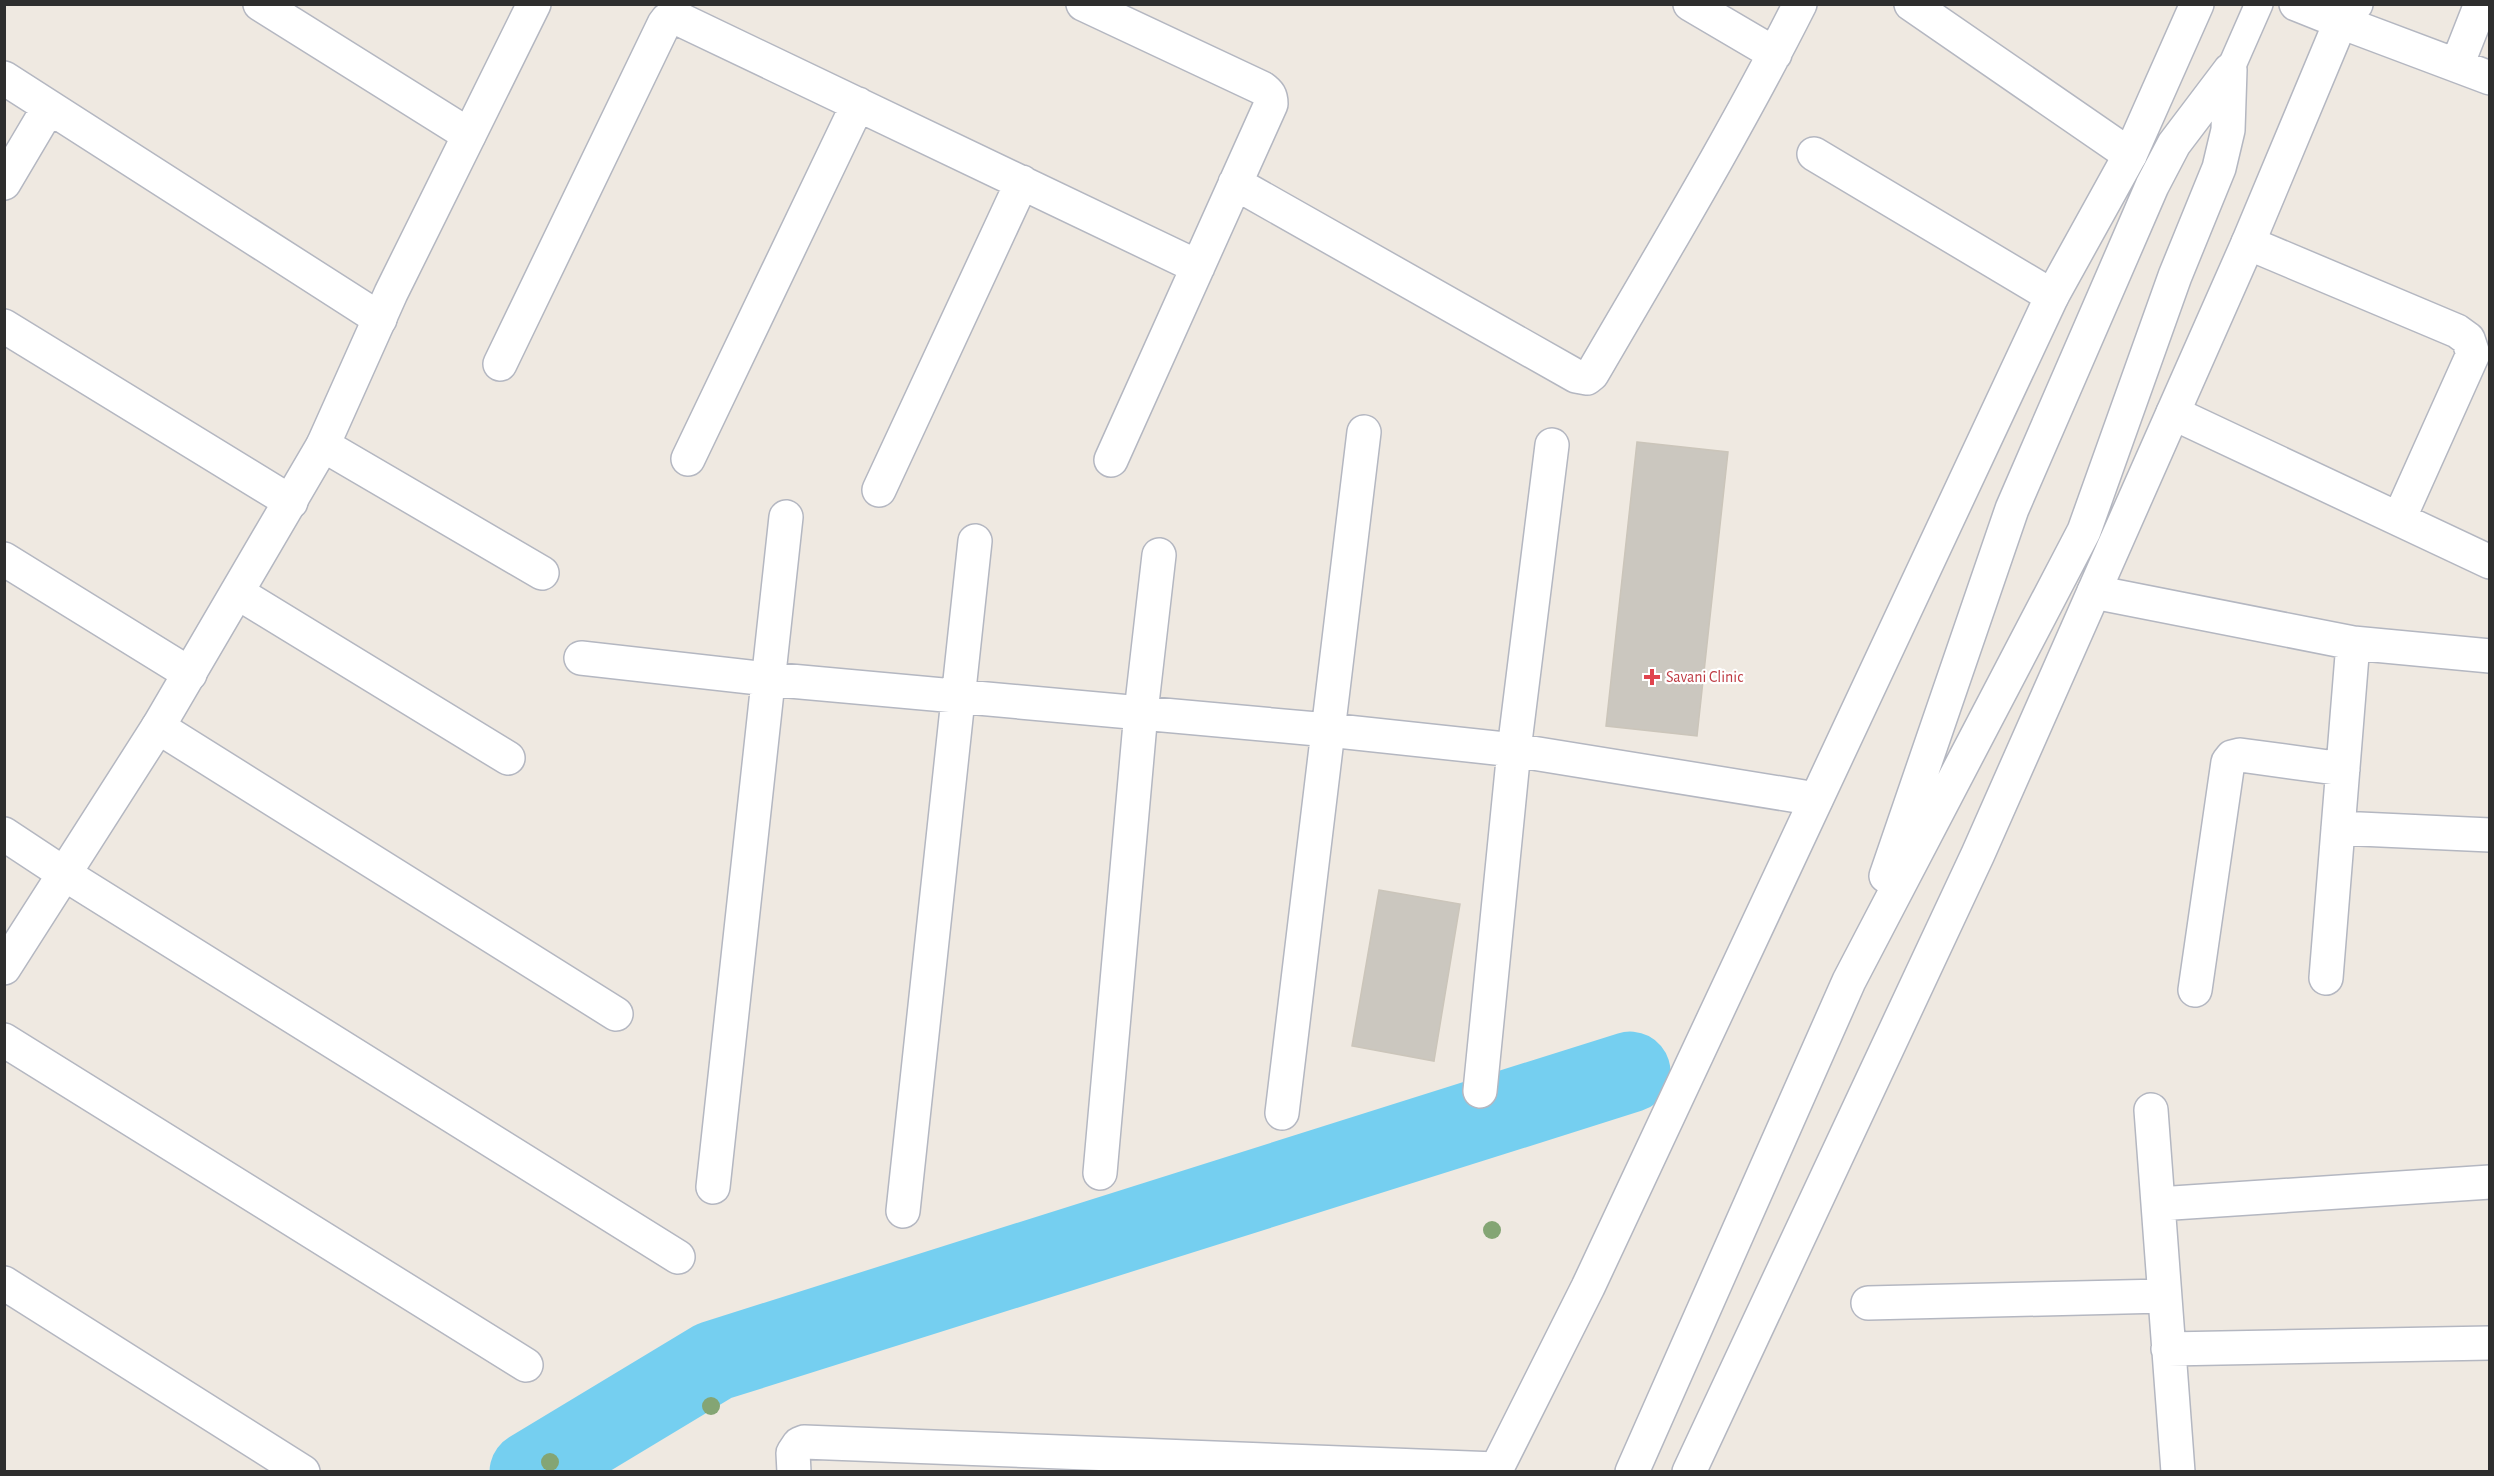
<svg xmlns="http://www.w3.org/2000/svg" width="2494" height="1476" viewBox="0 0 2494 1476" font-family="'Alegreya Sans',sans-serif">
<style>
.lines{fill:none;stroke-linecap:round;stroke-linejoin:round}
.river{stroke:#75cff0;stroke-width:81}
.building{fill:#cbc7bf;stroke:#cbc5ba;stroke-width:1.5}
.service-casing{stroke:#b4b7c1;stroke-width:30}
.minor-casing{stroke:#b4b7c1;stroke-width:36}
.tertiary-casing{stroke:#b4b7c1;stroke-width:36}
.secondary-casing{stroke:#b4b7c1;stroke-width:36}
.service{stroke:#fff;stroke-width:27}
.minor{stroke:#fff;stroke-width:33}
.tertiary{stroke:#fff;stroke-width:33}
.secondary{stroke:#fff;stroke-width:33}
.tree{fill:#84a574}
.health-dot{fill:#e0444e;stroke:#fff;stroke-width:2}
.labels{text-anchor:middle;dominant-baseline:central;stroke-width:4.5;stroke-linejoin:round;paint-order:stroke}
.health-label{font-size:16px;fill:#be3a42;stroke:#fff;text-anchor:start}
</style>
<rect width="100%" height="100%" fill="#efe9e1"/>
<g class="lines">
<!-- river -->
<path class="river" d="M 530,1472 L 714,1361 L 1630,1072"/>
</g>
<!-- building -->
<path class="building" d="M 1637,442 L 1728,452 L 1697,736 L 1606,726 Z
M 1379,890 L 1460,904 L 1434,1061 L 1352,1046 Z"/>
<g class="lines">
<!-- service casing -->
<g class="service-casing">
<path id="service" d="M 2230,70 L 2259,4"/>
</g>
<!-- minor casing -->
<g class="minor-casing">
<path id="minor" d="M 260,4 L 469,135
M 1083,4 L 1262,88 C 1269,93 1271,96 1271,104 L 1111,460
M 1690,4 L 1775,54
M 1911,4 L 2130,155
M 2341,22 L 2490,78
M 2457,65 L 2481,4
M 4,78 L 380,319
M 1814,154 L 2052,296
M 4,183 L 49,107
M 1235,183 L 1576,376 L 1587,378 L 1592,374 C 1663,252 1736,131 1800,4
M 2248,243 L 2457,331 L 2468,339 L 2473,354 L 2399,519
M 4,326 L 291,502
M 500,364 L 664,24 L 667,20 L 677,18 L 1198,267
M 2173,413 L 2490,562
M 323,445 L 542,573
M 688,459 L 858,104
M 879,490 L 1022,182
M 4,559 L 190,674
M 2094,592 L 2353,643 L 2490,656
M 238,593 L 508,758
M 581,658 L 768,679 L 1328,730 L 1514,750 L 1816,799
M 158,727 L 616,1014
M 2338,828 L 2490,835
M 4,834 L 66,875 L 678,1257
M 2326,978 L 2353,643
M 2195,990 L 2228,762 L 2232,757 L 2240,755 L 2343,769
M 4,1040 L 526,1365
M 1480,1091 L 1514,750 L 1552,445
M 2151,1110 L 2178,1472
M 1282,1113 L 1364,432
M 1100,1173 L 1141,712 L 1159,555
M 713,1187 L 786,517
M 2158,1204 L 2490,1182
M 903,1211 L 975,541
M 4,1283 L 303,1472
M 1868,1303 L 2164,1296
M 2168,1349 L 2490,1343
M 794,1472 L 793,1453 L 799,1444 L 804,1442 L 1496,1469"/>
</g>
<!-- tertiary casing -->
<g class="tertiary-casing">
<path id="tertiary" d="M 2296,4 L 2341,22 L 2356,4
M 4,968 L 158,727 L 323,445 L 391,293 L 534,4"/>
</g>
<!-- secondary casing -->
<g class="secondary-casing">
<path id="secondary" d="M 1886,876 L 2012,509 L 2152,186 L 2174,144 L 2230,70
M 1495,1472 L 1588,1287 L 2052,296 L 2130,155 L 2197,4
M 1632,1472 L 1849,981 L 2084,531 L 2175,276 L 2219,168 L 2228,130 L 2230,70
M 1689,1472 L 1978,854 L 2248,243 L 2348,4"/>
</g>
<!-- service -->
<use href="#service" class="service"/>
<!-- minor -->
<use href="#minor" class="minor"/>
<!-- tertiary -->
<use href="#tertiary" class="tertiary"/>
<!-- secondary -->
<use href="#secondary" class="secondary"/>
</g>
<!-- trees -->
<g class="tree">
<circle cx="1492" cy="1230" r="9"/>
<circle cx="711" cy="1406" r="9"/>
<circle cx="550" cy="1462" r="9"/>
</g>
<!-- markers -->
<path class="health-dot" d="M1649 668h6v6h6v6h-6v6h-6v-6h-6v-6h6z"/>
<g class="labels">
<!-- health labels -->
<g class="health-label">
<text x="1666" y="677">Savani Clinic</text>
</g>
</g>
<!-- border -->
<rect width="2494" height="1476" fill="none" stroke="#2e2e2e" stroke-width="12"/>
</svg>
